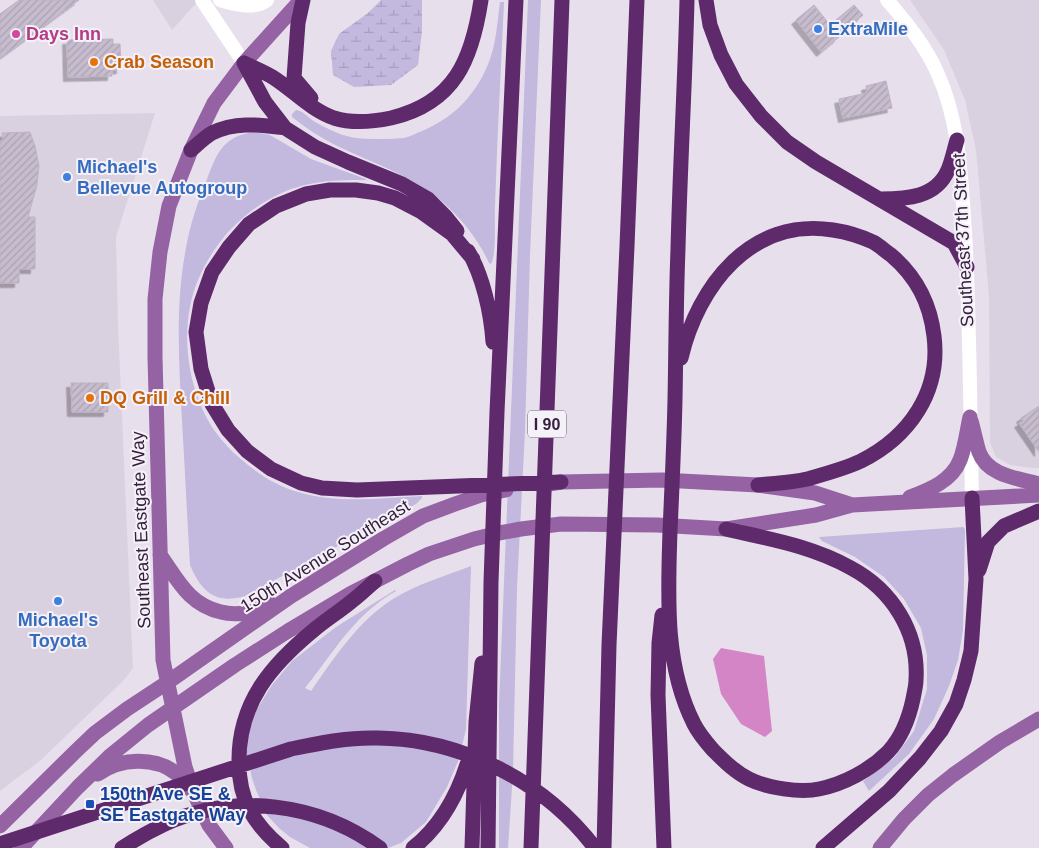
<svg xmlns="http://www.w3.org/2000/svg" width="1039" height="848" viewBox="0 0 1039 848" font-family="Arial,sans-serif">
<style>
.built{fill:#dad1e0}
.green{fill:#c3b8de}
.wetland{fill:url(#wetland-marsh)}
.water{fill:#d485c6}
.building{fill:url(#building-hatch);stroke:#beb2c6;filter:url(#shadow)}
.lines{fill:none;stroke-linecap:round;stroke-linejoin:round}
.minor{stroke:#fff;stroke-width:14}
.major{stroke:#9562a4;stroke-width:15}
.highway{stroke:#5f2a6b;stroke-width:15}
.shop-dot{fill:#3f7fe0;stroke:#f5f1f8;stroke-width:2}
.hotel-dot{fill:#d1479c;stroke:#f5f1f8;stroke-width:2}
.food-dot{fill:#e8710a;stroke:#f5f1f8;stroke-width:2}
.transit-dot{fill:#1a4fb4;stroke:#f5f1f8;stroke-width:2}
.labels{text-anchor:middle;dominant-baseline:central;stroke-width:4;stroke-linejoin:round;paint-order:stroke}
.shield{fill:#f5f1f8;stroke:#6f5f75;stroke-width:1}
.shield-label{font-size:16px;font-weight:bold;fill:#36203d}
.shop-label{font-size:18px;font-weight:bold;fill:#366cbe;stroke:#f5f1f8;text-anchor:start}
.hotel-label{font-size:18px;font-weight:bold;fill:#b23c85;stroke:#f5f1f8;text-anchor:start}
.food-label{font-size:18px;font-weight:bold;fill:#c56008;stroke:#f5f1f8;text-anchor:start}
.street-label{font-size:18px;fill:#36203d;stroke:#f5f1f8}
.transit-label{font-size:18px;font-weight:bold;fill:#164399;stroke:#f5f1f8;text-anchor:start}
</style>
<defs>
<pattern id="wetland-marsh" width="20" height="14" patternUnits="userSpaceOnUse" patternTransform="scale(1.25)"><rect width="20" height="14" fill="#c3b8de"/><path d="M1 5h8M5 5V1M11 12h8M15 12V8" fill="none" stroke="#a89ebf"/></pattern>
<pattern id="building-hatch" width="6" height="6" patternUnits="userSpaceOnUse" patternTransform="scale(1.25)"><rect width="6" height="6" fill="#c6bccd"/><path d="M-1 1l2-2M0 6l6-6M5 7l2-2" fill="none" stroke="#aba1b1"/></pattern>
<filter id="shadow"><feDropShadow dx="-4.5" dy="4.5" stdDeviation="0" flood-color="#0004"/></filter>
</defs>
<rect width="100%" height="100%" fill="#e7e0ec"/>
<!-- built -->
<path class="built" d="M 153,0 L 199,0 L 172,30 Z
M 910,0 L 1039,0 L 1039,468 L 1032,468 L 1010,465 L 996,457 L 990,443 L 989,296 L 976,150 L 965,100 L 944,50 Z
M 155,113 L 116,237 L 118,324 L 133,668 L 125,679 L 41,760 L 0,791 L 0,116 Z"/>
<!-- green -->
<path class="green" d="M 528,0 L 541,0 L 530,255 L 525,431 L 517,588 L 513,772 L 508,848 L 499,848 L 499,703 Z
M 500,2 L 504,2 C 501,70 497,138 495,207 C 494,221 497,253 491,264 L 489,263 C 474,230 446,200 414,182 C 382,163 345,153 314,133 C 306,128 299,122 292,117 L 292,114 L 296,110 C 303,111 307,116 312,120 C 320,125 334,132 343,135 C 353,138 363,139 373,139 C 383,139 394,139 404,138 C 410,137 416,133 422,131 C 451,119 473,98 486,69 C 496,48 497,25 500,2 Z
M 254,132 L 270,135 L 311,159 L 366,179 L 366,180 C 329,180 301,181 268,200 C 229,222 198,264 190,307 C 182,347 191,396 214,430 C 222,441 232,452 242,460 C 258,474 277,486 298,492 C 337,504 381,498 422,496 L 422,498 L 416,504 L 245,596 C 215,605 201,591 190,565 C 187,517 185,469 182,421 C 179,364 175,304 186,248 C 190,225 197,204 206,182 C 216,155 222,136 254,132 Z
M 963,527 L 965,529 L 963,630 L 958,660 L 949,686 L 934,719 L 909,754 L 869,791 L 863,781 L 894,758 L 914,731 L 927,689 L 927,655 L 921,628 L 904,599 L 884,577 L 855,557 L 822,541 L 819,537 Z
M 471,566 L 466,729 L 459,759 L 447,787 L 426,822 L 401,843 L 388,848 L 310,848 L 290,837 L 279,828 L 267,815 L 256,790 L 252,778 L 246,751 L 246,737 L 257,709 L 272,685 L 292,661 L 336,627 L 395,590 L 396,591 C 385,597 376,604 367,612 C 343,634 325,663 305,688 L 311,691 C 334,658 358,621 393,599 C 417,584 445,576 471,566 Z"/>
<!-- wetland -->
<path class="wetland" d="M 381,0 L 422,0 L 422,31 L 418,65 L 391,85 L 354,87 L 333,75 L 331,51 L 339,34 L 368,13 Z"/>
<!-- water -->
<path class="water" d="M 721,648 L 764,656 L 772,731 L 765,737 L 741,724 L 721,694 L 713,659 Z"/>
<!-- building -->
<path class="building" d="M 19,0 L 79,0 L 0,58 L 0,14 Z
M 814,5 L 830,25 L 854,5 L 863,15 L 838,36 L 839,37 L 821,52 L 796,20 Z
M 113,39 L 113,44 L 120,44 L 121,69 L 112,70 L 112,76 L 68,77 L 67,40 Z
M 886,81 L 892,108 L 843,118 L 839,99 L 867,93 L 866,86 Z
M 30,132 L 35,146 L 39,166 L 37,185 L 28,217 L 35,217 L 35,269 L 19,269 L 19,283 L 0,283 L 0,141 L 3,141 L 2,133 Z
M 71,383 L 108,383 L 108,412 L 72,412 Z
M 1039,406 L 1039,452 L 1019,423 L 1023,421 L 1021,418 Z"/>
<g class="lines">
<!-- minor -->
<path class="minor" d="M 202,0 L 244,63
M 220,0 C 233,4 255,10 267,0
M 887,0 C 906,22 925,45 937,72 C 960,122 961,178 965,232 C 970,320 970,409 972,498"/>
<!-- major -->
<path class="major" d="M 971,421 C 974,431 976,442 979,452 C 988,476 1017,478 1039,484
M 549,484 L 561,482 L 662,480 L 758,485 L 815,493 L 852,505
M 910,497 C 929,490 952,481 960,460 C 965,448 967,430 970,417
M 160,555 C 178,580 189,605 221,612 C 228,614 238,614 245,613 C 254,611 263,607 271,604
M 98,774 C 120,758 155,756 177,774 C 182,778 186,784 190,789
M 0,826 L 76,751 L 95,733 L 127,709 L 168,682 L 291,596 L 383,539 L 423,516 L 455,504 L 481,495 L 506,490
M 21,848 L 78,787 L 111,755 L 148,725 L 235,665 L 288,631 L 350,594 L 408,564 L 429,554 L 474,539 L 499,533 L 521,529 L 561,524 L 657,525 L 726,529 L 816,515 L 852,505 L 1039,495
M 226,848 L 209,825 L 194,793 L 185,767 L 163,660 L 155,357 L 155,299 L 160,252 L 169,206 L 191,150 L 214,103 L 244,63 L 301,0
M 880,848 L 904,819 L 928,795 L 953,775 L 1000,742 L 1039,719"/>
<!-- highway -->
<path class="highway" d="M 303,0 L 298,23 L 294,78 L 311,98
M 687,0 C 685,83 680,166 678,249 C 676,299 676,350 675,400 C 674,444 672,487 670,531 C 668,596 664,665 694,724 C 699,734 706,742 713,750 C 724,761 735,772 749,779 C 767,788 800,793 819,789 C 844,784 870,770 888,752 C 901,738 909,718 913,699 C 914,693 916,686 916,680 C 919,632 892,590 851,568 C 812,546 769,539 726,529
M 706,0 L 710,25 L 721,55 L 736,84 L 761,116 L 787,142 L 816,162 L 954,243 L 967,267
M 244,63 L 265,102 L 285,128 L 315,147 L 348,162 L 402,184 L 428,199 L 445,216 L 457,231
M 244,63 C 254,68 265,72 274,78 C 294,91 311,110 334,118 C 353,124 372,122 391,118 C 455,103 472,59 481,0
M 191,150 C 198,144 205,137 212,133 C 236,121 260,125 285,128
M 881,199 C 906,199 936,198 948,170 C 952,161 954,150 957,140
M 468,251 C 483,276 491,313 493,342
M 473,259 L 452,234 L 420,211 L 395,198 L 378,193 L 356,190 L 330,190 L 306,194 L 276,206 L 249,224 L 229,247 L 212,272 L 201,303 L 196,332 L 201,369 L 212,404 L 228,430 L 247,451 L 271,469 L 301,483 L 322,488 L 357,490 L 561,482
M 681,358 C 698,286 751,217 833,230 C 846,232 860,236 873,242 C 879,245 885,251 891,255 C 917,277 930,303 934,336 C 941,392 909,437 861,461 C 844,469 825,474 807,479 C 791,483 774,483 758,485
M 979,570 L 988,542 L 1004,526 L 1039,511
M 662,615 L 659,643 L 658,695 L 664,848
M 0,844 L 291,749 C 320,743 348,737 378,738 C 461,739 544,781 595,848
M 122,848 C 136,839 150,831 165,824 C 236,792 318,803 380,848
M 282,848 C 254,824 239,801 239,763 C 238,703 271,665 315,629 C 327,619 340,611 352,601 C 360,595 367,588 375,581
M 413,848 C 442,825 459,792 469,758
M 472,848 L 476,722 L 482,663
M 488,848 L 491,582 L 497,412 L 516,0
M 531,848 L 562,0
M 604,848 L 609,645 L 627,246 L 637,0
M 823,848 L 889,791 L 920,758 L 941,731 L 956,704 L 964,680 L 971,651 L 976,579 L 972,498"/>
</g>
<!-- markers -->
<g class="shop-dot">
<circle cx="818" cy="29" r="5"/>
<circle cx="67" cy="177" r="5"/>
<circle cx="58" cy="601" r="5"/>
</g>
<circle class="hotel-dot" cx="16" cy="34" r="5"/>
<g class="food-dot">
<circle cx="94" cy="62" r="5"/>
<circle cx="90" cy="398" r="5"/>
</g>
<rect class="transit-dot" x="85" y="799" width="10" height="10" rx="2.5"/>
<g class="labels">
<!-- shield labels -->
<rect class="shield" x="528" y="410.5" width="38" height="27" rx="4"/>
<g class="shield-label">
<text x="547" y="424">I 90</text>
</g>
<!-- shop labels -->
<g class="shop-label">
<text x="828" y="29">ExtraMile</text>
<text x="77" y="167">Michael's<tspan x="77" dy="21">Bellevue Autogroup</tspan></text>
<text x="58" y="620" text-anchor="middle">Michael's<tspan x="58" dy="21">Toyota</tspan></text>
</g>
<!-- hotel labels -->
<g class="hotel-label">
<text x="26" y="34">Days Inn</text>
</g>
<!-- food labels -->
<g class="food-label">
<text x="104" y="62">Crab Season</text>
<text x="100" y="398">DQ Grill &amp; Chill</text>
</g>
<!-- street labels -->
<g class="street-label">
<text transform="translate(963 240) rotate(-93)">Southeast 37th Street</text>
<text transform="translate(141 530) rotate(-92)">Southeast Eastgate Way</text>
<text transform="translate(325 556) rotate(-32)">150th Avenue Southeast</text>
</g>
<!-- transit labels -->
<g class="transit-label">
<text x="100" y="794">150th Ave SE &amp;<tspan x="100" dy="21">SE Eastgate Way</tspan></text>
</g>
</g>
</svg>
